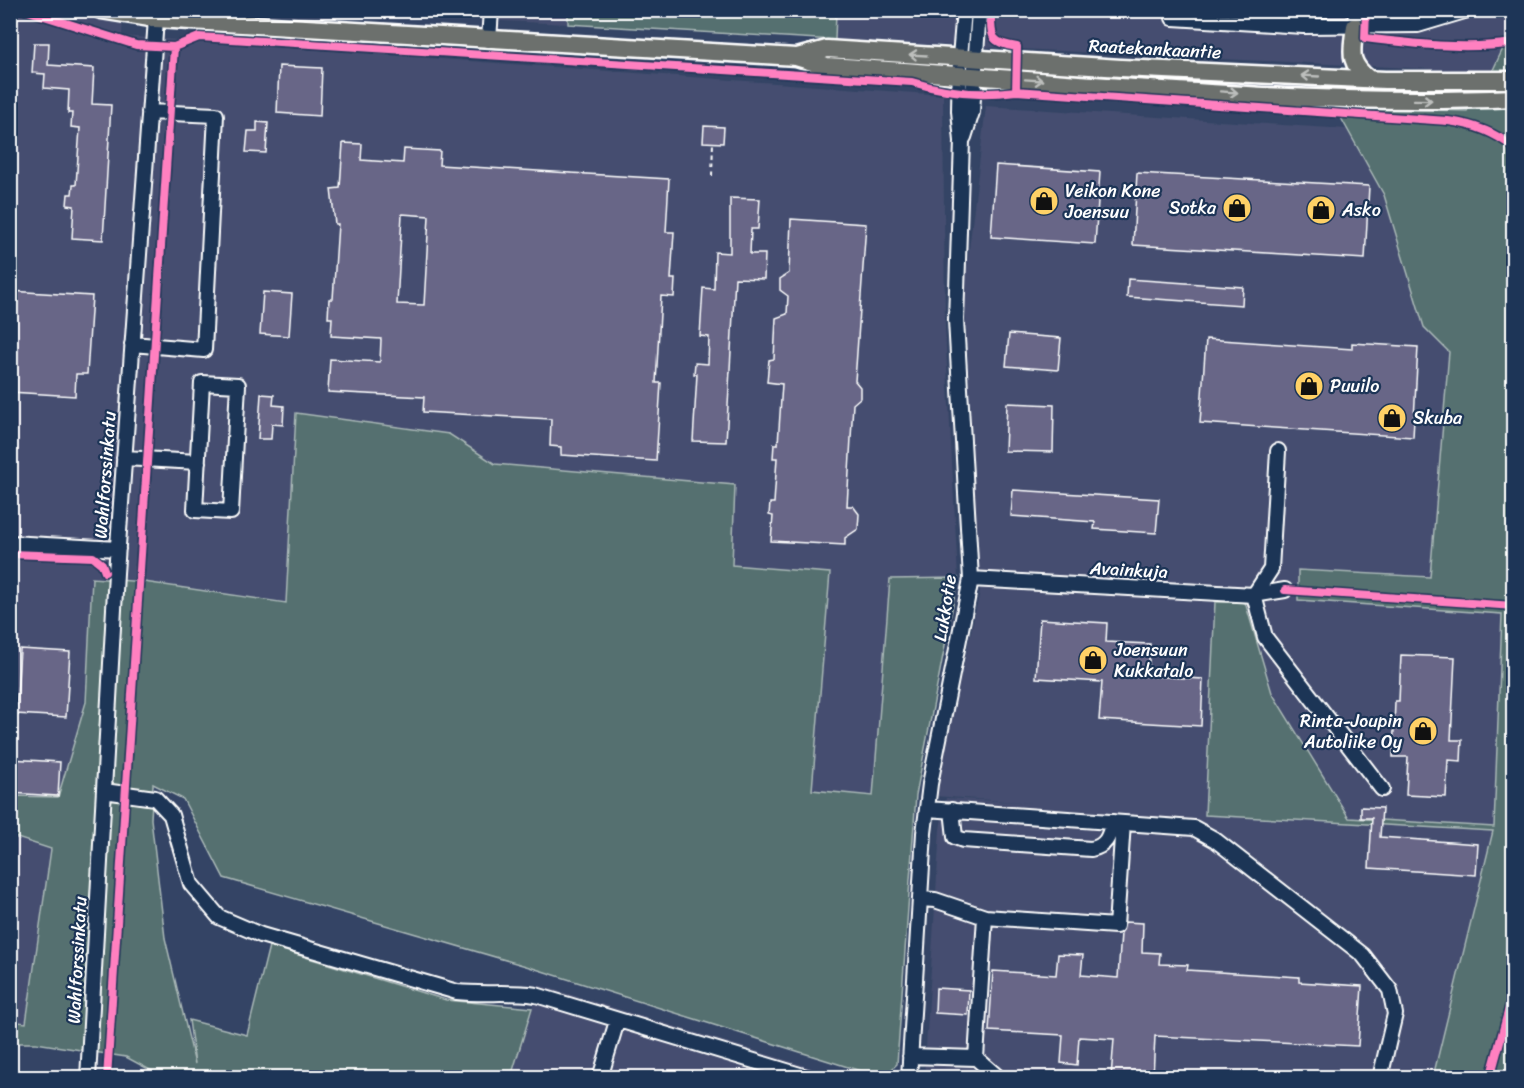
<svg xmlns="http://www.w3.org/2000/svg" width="1524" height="1088" viewBox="0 0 1524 1088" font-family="Sriracha,sans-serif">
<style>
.built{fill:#444e6f}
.green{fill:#54706f;stroke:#aab8b7;stroke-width:1.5}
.building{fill:#686687;stroke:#fff;stroke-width:1.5;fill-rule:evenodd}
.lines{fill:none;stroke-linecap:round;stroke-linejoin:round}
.minor-casing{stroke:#fff;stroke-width:18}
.major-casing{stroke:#fff;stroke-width:21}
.path{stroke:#fff;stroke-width:2;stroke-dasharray:4.5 4.5;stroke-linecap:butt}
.minor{stroke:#1d3557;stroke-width:14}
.major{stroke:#6c706d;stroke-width:16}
.cycleway-casing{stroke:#1d3557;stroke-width:11}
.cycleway{stroke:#ff80c0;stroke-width:8}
.oneway{stroke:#bdbfbd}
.labels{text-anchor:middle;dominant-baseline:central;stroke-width:4.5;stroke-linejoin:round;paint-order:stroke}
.street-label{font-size:18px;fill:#fff;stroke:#1d3557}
.poi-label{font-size:18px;fill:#fff;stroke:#1d3557;text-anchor:start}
</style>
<rect width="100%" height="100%" fill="#344465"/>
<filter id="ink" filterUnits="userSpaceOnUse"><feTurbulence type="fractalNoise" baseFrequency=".0167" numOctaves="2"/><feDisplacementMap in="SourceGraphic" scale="12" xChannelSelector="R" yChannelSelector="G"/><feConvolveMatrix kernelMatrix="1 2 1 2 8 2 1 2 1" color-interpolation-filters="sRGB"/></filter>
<g filter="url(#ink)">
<!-- built -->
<path class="built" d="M 836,10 L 1514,11 L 1513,27 L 1492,72 L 835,40 Z
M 11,11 L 123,11 L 122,36 L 943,95 L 945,328 L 958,578 L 890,580 L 873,796 L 811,790 L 830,573 L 732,565 L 735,485 L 495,464 L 449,434 L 296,413 L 286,603 L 94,578 L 58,1030 L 11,1025 Z
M 481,11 L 568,11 L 568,24 L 480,20 Z
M 986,106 L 1347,129 L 1384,195 L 1424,327 L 1449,352 L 1430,577 L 1299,570 L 1299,600 L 1502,614 L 1494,827 L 1350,818 L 1272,693 L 1244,602 L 1215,602 L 1206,815 L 1493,831 L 1433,1077 L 924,1078 L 940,829 L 946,798 L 1033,803 L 934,796 L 980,591 L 964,292 Z
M 539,985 L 842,1077 L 841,1078 L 511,1078 Z"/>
<!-- green -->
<path class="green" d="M 568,11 L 836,11 L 835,40 L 568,24 Z
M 1513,27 L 1513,1077 L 1433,1077 L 1493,831 L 1205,815 L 1215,602 L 1245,602 L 1272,693 L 1349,818 L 1494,827 L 1502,614 L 1298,600 L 1298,570 L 1430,577 L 1449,352 L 1424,327 L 1384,195 L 1335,107 L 1467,111 L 1492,72 Z
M 296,413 L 449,434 L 495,464 L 735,485 L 732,565 L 830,573 L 812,790 L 873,796 L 890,579 L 958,578 L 916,795 L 897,1064 L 888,1073 L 867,1073 L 526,966 L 224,878 L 183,799 L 153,784 L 151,819 L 165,938 L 195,1064 L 189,1020 L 247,1035 L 269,946 L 446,1000 L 532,1008 L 511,1077 L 163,1077 L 126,1057 L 36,1043 L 11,1043 L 10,1021 L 26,1023 L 51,849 L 11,836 L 11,796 L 58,797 L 86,702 L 92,578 L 144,582 L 286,603 Z"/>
<!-- building -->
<path class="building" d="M 34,43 L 49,43 L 48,65 L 94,68 L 92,104 L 111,105 L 103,240 L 72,238 L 74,206 L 67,205 L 68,194 L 72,194 L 73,185 L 76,185 L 80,128 L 71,127 L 72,113 L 68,113 L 69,90 L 44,88 L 45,74 L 32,73 Z
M 279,66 L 322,68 L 320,116 L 277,113 Z
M 257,122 L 268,123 L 266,153 L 246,152 L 248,131 L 257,131 Z
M 704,126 L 724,127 L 723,143 L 703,142 Z
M 343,143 L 362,144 L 361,160 L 403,163 L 404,149 L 440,151 L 439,165 L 669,179 L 666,232 L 674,232 L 671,279 L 675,279 L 674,297 L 661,296 L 656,383 L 661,383 L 656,461 L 561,455 L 561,447 L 550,446 L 551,419 L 423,412 L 424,397 L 328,392 L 330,359 L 380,362 L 381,339 L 331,336 L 332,318 L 328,318 L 329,299 L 333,299 L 338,224 L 335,224 L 331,189 L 340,188 ZM 402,214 L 429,216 L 424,305 L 397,304 Z
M 996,165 L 1100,172 L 1095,244 L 991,237 Z
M 1137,173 L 1369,186 L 1365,259 L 1133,245 Z
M 730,198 L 760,199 L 758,229 L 751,229 L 750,254 L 765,254 L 764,279 L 735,278 L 726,442 L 693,441 L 697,374 L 694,374 L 695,363 L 708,364 L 709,337 L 700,336 L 703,288 L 714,289 L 715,252 L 730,253 Z
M 791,219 L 866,224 L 855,381 L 860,387 L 860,398 L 853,404 L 847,506 L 853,506 L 859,514 L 858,529 L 845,538 L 845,545 L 771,541 L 773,516 L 769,515 L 770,503 L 774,503 L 777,458 L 773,458 L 774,444 L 778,444 L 782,384 L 767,382 L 769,360 L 774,359 L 776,318 L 787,314 L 788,296 L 780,290 L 780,279 L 789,273 Z
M 1128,279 L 1243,287 L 1242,305 L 1127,297 Z
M 10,291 L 92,296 L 87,374 L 76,374 L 75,396 L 10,392 Z
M 263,292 L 292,294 L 289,336 L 260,334 Z
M 1009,334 L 1061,338 L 1058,370 L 1006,366 Z
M 1206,339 L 1352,349 L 1352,343 L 1418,347 L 1413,437 L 1200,423 Z
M 261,394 L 274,395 L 273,405 L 284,406 L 283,425 L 272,424 L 271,439 L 258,439 Z
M 1007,403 L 1054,405 L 1053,452 L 1005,451 Z
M 1013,490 L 1159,499 L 1156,533 L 1094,529 L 1095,522 L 1011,516 Z
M 1040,619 L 1107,623 L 1106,642 L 1150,644 L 1148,676 L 1203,679 L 1201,726 L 1099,720 L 1102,682 L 1036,678 Z
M 20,649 L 70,652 L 66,717 L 16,714 Z
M 1401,655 L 1455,657 L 1451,740 L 1462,740 L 1461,761 L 1448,760 L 1446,797 L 1406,795 L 1408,757 L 1393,757 L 1395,701 L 1399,701 Z
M 10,759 L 60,762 L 58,796 L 10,793 Z
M 1361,807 L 1382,808 L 1380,837 L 1478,844 L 1476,875 L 1369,868 L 1372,818 L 1361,818 Z
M 1125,922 L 1143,923 L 1142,952 L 1160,953 L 1159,964 L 1188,965 L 1187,970 L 1299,977 L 1299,982 L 1362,986 L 1358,1046 L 1155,1036 L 1153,1077 L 1111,1077 L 1114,1039 L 1079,1037 L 1077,1065 L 1061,1063 L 1063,1035 L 989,1031 L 993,971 L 1056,975 L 1058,954 L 1083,955 L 1081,975 L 1118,978 L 1121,933 Z
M 936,988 L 969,990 L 968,1015 L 935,1013 Z"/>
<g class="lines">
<!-- minor casing -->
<g class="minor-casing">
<path id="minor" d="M 1173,18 L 1303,26 L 1418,25 L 1468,10
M 1355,26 L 1356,10
M 489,40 L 491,10
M 964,137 L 972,112 L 979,10
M 132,344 L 204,350 L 216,115 L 149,112
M 202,383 L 238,385 L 231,512 L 195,510 Z
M 1278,451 L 1271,569 L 1254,595 L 1265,637 L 1382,789
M 124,458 L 198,462
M 10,543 L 118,549
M 971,579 L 1254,595 L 1285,590
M 104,791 L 155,798 L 171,815 L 191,884 L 219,917 L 261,935 L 457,992 C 484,995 510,991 536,995 L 810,1078
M 927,809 L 1194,828 L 1214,839 L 1363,955 L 1390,990 L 1395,1014 L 1380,1078
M 952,810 L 955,837 L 963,840 L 1091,849 C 1107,846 1109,836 1113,822
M 920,899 L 935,900 L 985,917
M 910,1056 L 976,1058 L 999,1078
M 976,1058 L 985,917 L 1116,926 L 1123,823
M 88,1078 L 116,573 L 156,19
M 600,1078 L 617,1021
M 909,1078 L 924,833 L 930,784 L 971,579 L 956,320 L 962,141 L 959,111 L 960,57 L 964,10"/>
</g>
<!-- major casing -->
<g class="major-casing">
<path id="major" d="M 101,10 L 156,19 L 796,57 L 826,66 C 1053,79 1287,108 1514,98
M 1355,26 C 1352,51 1347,62 1369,79
M 797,57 L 827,49 L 1121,68 L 1385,80 L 1514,80"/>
</g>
<!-- path -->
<path class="path" d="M 712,176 L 713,141"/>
<!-- minor -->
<use href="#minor" class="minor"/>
<!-- major -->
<use href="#major" class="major"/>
<!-- cycleway casing -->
<g class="cycleway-casing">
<path id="cycleway" d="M 25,10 L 136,45 L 174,47 L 199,37 L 912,82 C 947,93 979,96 1016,91 L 1448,121 C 1472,124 1495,132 1514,148
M 991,10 C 991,36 989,43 1017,47 L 1016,91
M 1366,10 L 1365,38 C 1414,44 1464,50 1514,43
M 10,554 L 93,557 L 102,564 L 105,572
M 1285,590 L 1514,606
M 107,1078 L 174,47
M 1490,1078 L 1514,990"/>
</g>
<!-- cycleway -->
<use href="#cycleway" class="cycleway"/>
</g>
<!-- one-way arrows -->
<defs><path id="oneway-shaft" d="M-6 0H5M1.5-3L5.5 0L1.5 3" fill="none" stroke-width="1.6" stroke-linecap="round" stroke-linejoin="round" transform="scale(1.5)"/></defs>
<g class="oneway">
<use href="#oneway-shaft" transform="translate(918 55) rotate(-177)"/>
<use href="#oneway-shaft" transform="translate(1310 76) rotate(-177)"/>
<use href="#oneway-shaft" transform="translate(1034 80) rotate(4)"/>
<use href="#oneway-shaft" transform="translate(1229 92) rotate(4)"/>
<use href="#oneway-shaft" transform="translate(1423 100) rotate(1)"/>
</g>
</g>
<!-- icons -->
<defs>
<g id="shop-disc" transform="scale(1.5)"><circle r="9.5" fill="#ffd166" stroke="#1d3557"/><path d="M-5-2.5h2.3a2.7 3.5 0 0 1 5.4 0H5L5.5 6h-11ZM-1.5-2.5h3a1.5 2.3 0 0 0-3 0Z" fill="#111"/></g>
</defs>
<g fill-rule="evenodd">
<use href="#shop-disc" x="1044" y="201"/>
<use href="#shop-disc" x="1237" y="208"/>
<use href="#shop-disc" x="1321" y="210"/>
<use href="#shop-disc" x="1309" y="386"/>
<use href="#shop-disc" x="1392" y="418"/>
<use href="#shop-disc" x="1093" y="660"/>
<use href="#shop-disc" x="1423" y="731"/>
</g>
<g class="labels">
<!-- street labels -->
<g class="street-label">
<text transform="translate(1155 49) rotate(3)">Raatekankaantie</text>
<text transform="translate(105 475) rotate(-86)">Wahlforssinkatu</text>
<text transform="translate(1129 570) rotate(3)">Avainkuja</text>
<text transform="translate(945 608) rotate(-81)">Lukkotie</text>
<text transform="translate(77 960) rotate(-87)">Wahlforssinkatu</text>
</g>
<!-- poi labels -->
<g class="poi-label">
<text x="1065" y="191">Veikon Kone<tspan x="1065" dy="21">Joensuu</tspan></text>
<text x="1216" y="208" text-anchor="end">Sotka</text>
<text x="1342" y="210">Asko</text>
<text x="1330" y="386">Puuilo</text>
<text x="1413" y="418">Skuba</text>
<text x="1114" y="650">Joensuun<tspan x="1114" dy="21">Kukkatalo</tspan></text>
<text x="1402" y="721" text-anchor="end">Rinta-Joupin<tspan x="1402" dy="21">Autoliike Oy</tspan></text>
</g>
</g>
<!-- margin -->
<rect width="1524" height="1088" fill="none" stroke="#1d3557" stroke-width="36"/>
<rect x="18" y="18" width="1488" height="1052" fill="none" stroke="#fff" stroke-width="2" filter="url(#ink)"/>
</svg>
